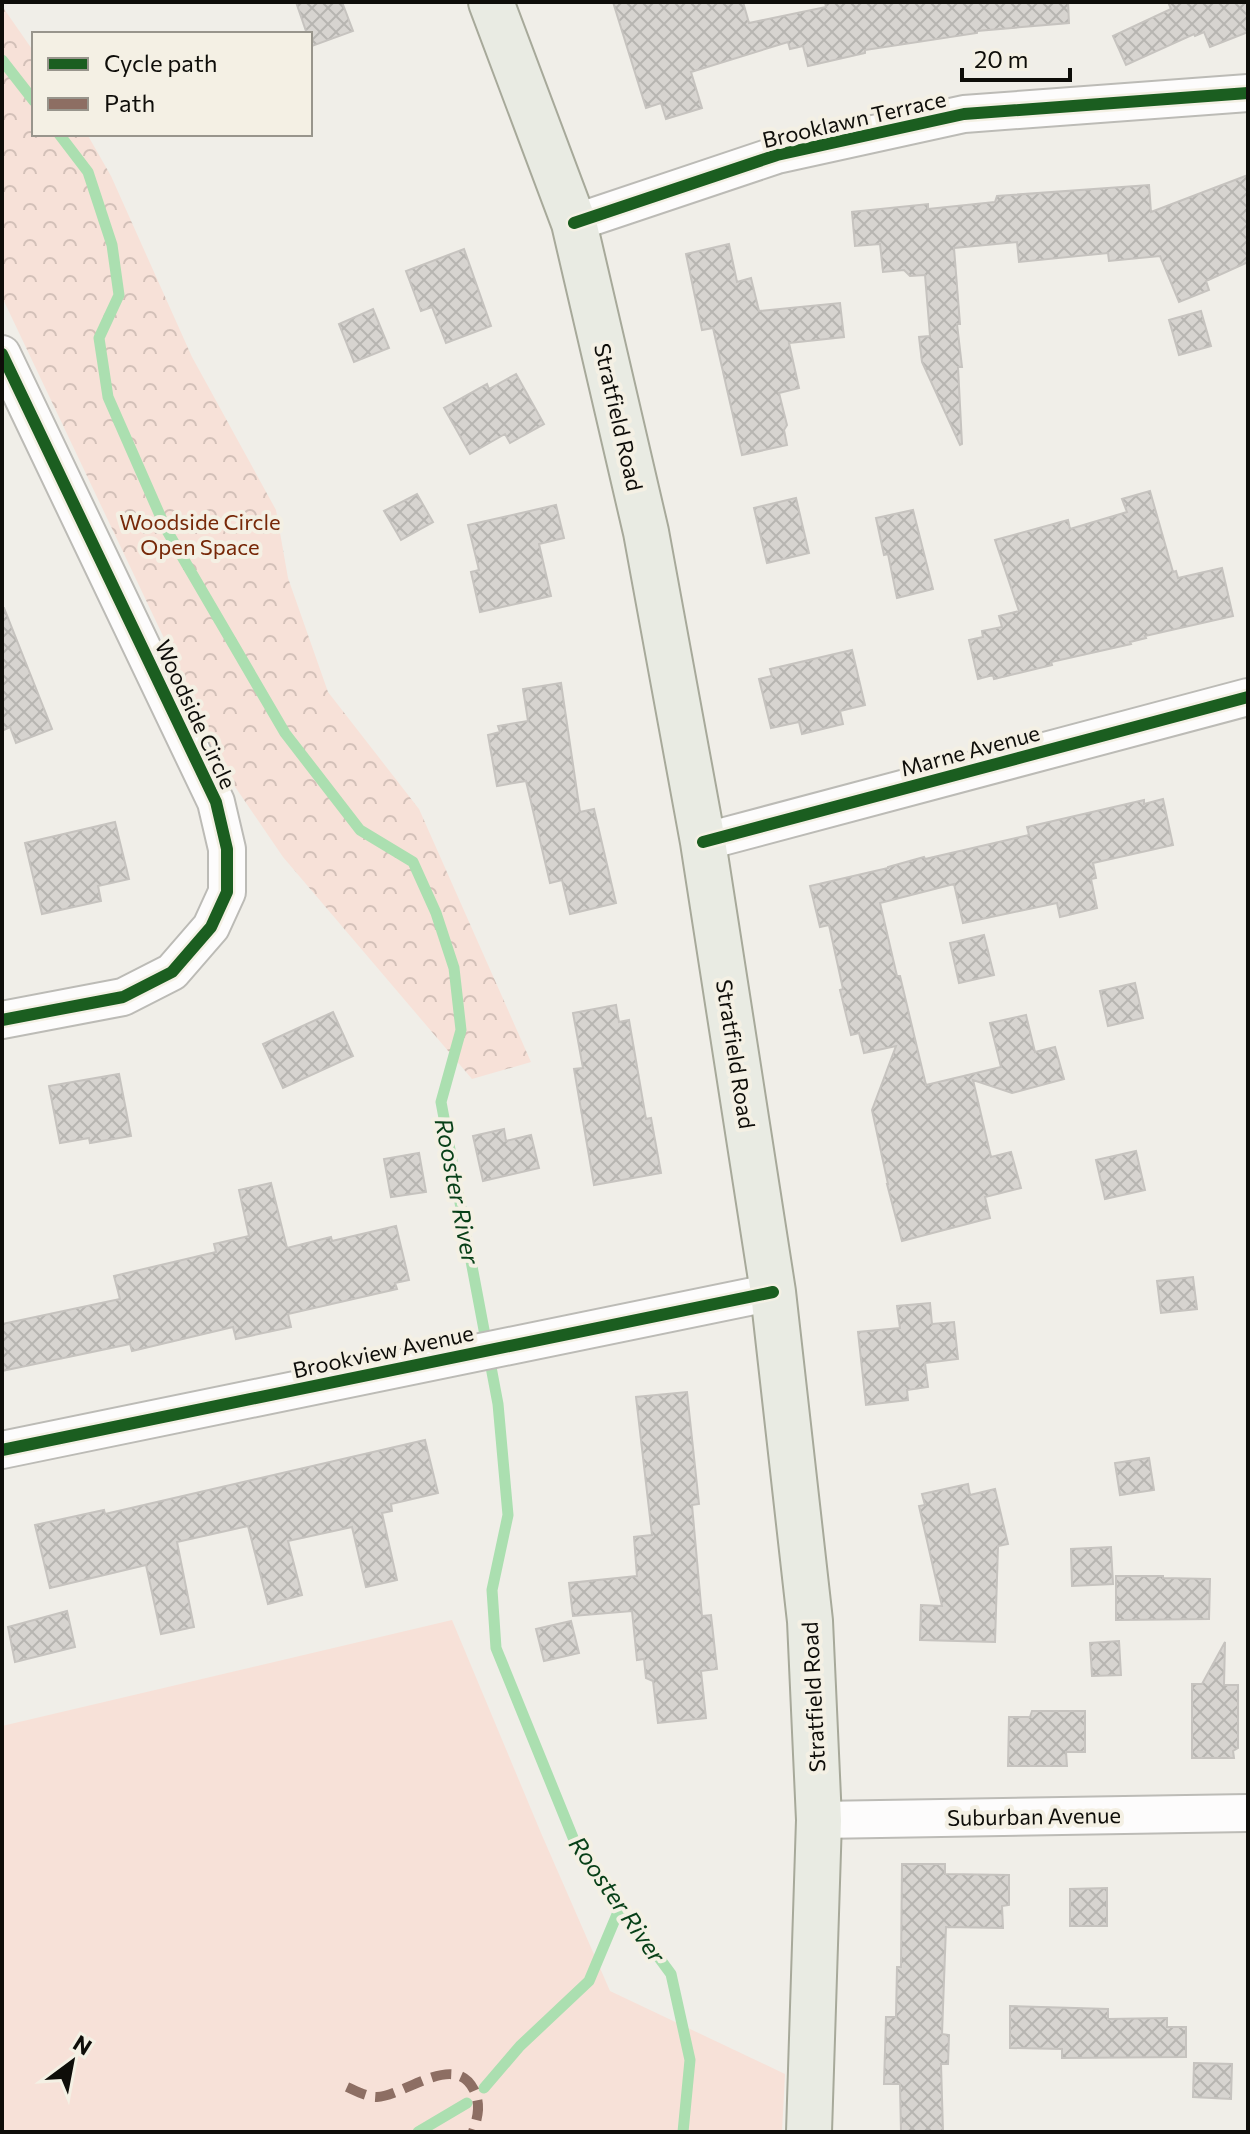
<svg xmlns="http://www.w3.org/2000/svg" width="1250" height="2134" viewBox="0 0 1250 2134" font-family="Commissioner,sans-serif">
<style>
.grass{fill:#f7e1d8}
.park{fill:url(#park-crowns)}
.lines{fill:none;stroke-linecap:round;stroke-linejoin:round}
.stream{stroke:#abdfb0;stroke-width:11}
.building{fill:url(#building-cross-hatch);stroke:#c6c3bf;stroke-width:2}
.minor-casing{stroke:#bcbbb6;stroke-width:40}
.major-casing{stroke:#a7a99a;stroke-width:48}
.minor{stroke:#fdfcfc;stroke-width:36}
.major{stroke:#e9ebe3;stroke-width:44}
.quiet{stroke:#8d6e63;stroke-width:10;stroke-dasharray:20 10;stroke-linecap:butt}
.cycleway-casing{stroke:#f4f0e4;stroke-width:17}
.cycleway{stroke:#1b5e20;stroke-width:12}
.labels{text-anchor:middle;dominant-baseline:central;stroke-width:8;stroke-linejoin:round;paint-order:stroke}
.street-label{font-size:22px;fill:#0e0d09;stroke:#f4f0e4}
.park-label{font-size:22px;fill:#772808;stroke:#f4f0e4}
.water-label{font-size:24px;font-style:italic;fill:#084018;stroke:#f4f0e4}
</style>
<defs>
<pattern id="park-crowns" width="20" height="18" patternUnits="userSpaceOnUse" patternTransform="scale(2)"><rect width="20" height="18" fill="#f7e1d8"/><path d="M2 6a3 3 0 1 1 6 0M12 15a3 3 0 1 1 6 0" fill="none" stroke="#d3c0b8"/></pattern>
<pattern id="building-cross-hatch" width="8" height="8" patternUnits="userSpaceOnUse" patternTransform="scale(2)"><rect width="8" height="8" fill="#d7d4d0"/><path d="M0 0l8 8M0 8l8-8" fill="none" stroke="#b7b5b1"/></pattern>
</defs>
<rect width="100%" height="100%" fill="#f0eee8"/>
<!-- grass -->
<path class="grass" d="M 452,1620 L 541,1833 L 610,1991 L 785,2074 L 782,2132 L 2,2132 L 2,1726 Z"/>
<!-- park -->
<path class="park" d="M 2,6 L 34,52 L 34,134 L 87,134 L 111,176 L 192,357 L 276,510 L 288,578 L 328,692 L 419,809 L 531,1062 L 472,1079 L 283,857 L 210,750 L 163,636 L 2,297 Z"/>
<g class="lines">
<!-- stream -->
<path class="stream" d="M 2,60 L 34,101
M 59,134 L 88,172 L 112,245 L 119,295 L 99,338 L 108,397 L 166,529 L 285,733 L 360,830 L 413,862 L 436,913 L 454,968 L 461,1030 L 441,1102 L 498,1404 L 508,1515 L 492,1590 L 496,1648 L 576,1845 L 671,1974 L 690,2060 L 683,2132
M 484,2088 L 520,2046 L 589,1981 L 621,1905
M 418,2132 L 467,2103"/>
</g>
<!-- building -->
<path class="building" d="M 296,2 L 342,2 L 353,31 L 312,46 L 310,34 L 307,34 Z
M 613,2 L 743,2 L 749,23 L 826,7 L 825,2 L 1068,2 L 1069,23 L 977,31 L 977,33 L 865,50 L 865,53 L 808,66 L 803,46 L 790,49 L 788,42 L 691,72 L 702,108 L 666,119 L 661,103 L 646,108 Z
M 1168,2 L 1248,2 L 1248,32 L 1210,47 L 1204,32 L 1195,36 L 1194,34 L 1126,65 L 1113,36 L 1171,9 Z
M 1248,175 L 1248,262 L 1206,281 L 1209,290 L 1179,302 L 1160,256 L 1109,261 L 1108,253 L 1019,262 L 1017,242 L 954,248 L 960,324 L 957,324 L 962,367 L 958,367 L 962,444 L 960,445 L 922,362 L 919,337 L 930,336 L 925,275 L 910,276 L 904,270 L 883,272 L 880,244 L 855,246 L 852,212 L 928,204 L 928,209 L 995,202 L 997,196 L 1149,185 L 1151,212 Z
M 729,244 L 737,282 L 751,278 L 759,311 L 840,303 L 844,337 L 789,343 L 799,388 L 779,393 L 787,425 L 784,430 L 787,445 L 742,455 L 713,328 L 702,330 L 686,254 Z
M 464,249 L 491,326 L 446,343 L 432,307 L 421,311 L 406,271 Z
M 373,309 L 389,348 L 354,362 L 339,324 Z
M 1201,311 L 1211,346 L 1179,355 L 1169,320 Z
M 516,374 L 544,424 L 510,443 L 505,434 L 470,454 L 444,408 L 487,384 L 489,389 Z
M 1150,491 L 1173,572 L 1176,571 L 1178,578 L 1222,568 L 1233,616 L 1145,636 L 1146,638 L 1130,642 L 1131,644 L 1051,662 L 1052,665 L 994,679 L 993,675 L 978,679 L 969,640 L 983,637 L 982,631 L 1002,627 L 999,616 L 1019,611 L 995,540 L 1068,520 L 1070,529 L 1127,512 L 1122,499 Z
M 417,494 L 433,522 L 401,540 L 384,511 Z
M 796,498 L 809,553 L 767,563 L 754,508 Z
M 556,505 L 564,538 L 539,544 L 551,596 L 480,612 L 471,572 L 479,570 L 468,525 Z
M 913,510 L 933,589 L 897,598 L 888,554 L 884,555 L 876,518 Z
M 2,608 L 4,608 L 52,729 L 16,743 L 10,727 L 2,731 Z
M 852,650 L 865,705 L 840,711 L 843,724 L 802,734 L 799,722 L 771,728 L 759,679 L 772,676 L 770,669 Z
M 561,683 L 580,812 L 594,809 L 616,903 L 570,914 L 562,880 L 550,883 L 526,781 L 497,786 L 488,735 L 500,732 L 498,726 L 528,721 L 523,689 Z
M 1163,799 L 1173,845 L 1093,863 L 1096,878 L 1091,879 L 1097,908 L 1060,917 L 1057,903 L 963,923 L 954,884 L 880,903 L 897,976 L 900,976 L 926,1085 L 1001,1067 L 990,1023 L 1026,1015 L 1035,1052 L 1055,1047 L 1064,1079 L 1012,1093 L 973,1080 L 991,1157 L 1011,1152 L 1021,1188 L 985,1197 L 990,1218 L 902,1241 L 887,1184 L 888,1184 L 872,1110 L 896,1046 L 864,1053 L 859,1033 L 851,1035 L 840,990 L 843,989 L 829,925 L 820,927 L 810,886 L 888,868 L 888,867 L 924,857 L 925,859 L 1029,835 L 1027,827 L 1144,800 L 1144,804 Z
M 115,822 L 129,879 L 98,886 L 101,901 L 42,914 L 25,843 Z
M 984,935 L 994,975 L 959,983 L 950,943 Z
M 1135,983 L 1143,1018 L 1108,1026 L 1100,991 Z
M 616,1005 L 619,1022 L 629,1020 L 646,1119 L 651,1118 L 661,1173 L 594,1185 L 574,1069 L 583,1068 L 573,1013 Z
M 333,1012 L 353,1056 L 283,1088 L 263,1044 Z
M 119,1074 L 131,1136 L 90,1143 L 89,1138 L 60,1143 L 49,1086 Z
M 504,1129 L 506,1141 L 531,1135 L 539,1168 L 483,1181 L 473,1136 Z
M 1136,1151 L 1145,1190 L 1105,1199 L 1096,1160 Z
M 419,1153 L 426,1192 L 391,1197 L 384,1159 Z
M 271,1183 L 287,1248 L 331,1237 L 332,1241 L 396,1226 L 409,1280 L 395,1283 L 397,1289 L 288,1314 L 291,1327 L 236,1339 L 233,1327 L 132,1351 L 130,1344 L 2,1371 L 2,1324 L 120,1299 L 114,1276 L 216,1252 L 214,1244 L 249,1236 L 239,1190 Z
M 1193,1277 L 1197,1309 L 1161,1313 L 1157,1281 Z
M 930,1303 L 932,1324 L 954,1322 L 958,1359 L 925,1363 L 928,1387 L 907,1390 L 908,1400 L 866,1405 L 858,1332 L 900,1328 L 897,1306 Z
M 687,1392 L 699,1504 L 692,1505 L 702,1616 L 711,1615 L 717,1669 L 701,1671 L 706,1718 L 658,1723 L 653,1681 L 646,1678 L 644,1659 L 637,1660 L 632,1611 L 573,1616 L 569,1583 L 637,1576 L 634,1537 L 652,1535 L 636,1397 Z
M 425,1440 L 438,1493 L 391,1504 L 392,1511 L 382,1513 L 397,1580 L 366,1587 L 352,1527 L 288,1541 L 302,1595 L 268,1604 L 248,1526 L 177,1542 L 194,1627 L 161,1634 L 146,1565 L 50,1588 L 35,1525 L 104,1510 L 105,1514 Z
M 1149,1458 L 1154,1490 L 1120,1495 L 1115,1463 Z
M 968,1484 L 970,1495 L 995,1489 L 1008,1544 L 998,1546 L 995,1642 L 920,1640 L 921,1605 L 942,1606 L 919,1506 L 925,1505 L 922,1494 Z
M 1111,1547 L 1113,1584 L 1072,1586 L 1071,1549 Z
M 1116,1576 L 1163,1576 L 1163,1578 L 1210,1579 L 1209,1619 L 1116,1620 Z
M 67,1611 L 75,1647 L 15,1662 L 8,1627 Z
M 571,1621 L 579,1653 L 544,1661 L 536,1629 Z
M 1119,1641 L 1121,1675 L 1092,1676 L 1090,1643 Z
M 1225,1642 L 1224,1685 L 1238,1685 L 1238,1748 L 1233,1751 L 1234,1758 L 1192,1758 L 1192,1684 L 1202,1684 Z
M 1032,1711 L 1085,1711 L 1085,1752 L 1066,1752 L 1067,1766 L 1008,1766 L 1009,1717 L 1030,1717 Z
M 902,1864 L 945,1864 L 945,1874 L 1009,1875 L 1009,1905 L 1002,1906 L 1003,1928 L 946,1927 L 942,2034 L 949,2035 L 948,2064 L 941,2064 L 943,2132 L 901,2132 L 900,2084 L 884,2084 L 886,2017 L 896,2017 L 897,1967 L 901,1967 Z
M 1107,1888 L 1107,1926 L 1070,1926 L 1070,1889 Z
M 1010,2006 L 1108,2009 L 1108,2019 L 1167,2018 L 1167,2027 L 1186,2027 L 1186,2057 L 1062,2058 L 1062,2049 L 1010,2048 Z
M 1194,2063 L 1232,2064 L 1231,2099 L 1193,2097 Z"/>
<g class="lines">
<!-- minor casing -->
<g class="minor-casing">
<path id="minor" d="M 574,223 L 777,155 L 964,114 L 1248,93
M 2,354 L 216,802 L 227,849 L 227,892 L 211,927 L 172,972 L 123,997 L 2,1020
M 703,842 L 1248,697
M 2,1450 L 773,1292
M 819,1820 L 1248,1813"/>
</g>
<!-- major casing -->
<g class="major-casing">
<path id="major" d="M 491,2 L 574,223 L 646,532 L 703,842 L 773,1292 L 810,1621 L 819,1820 L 809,2132"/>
</g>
<!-- minor -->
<use href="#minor" class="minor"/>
<!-- major -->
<use href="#major" class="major"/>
<!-- quiet -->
<path class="quiet" d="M 347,2087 C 356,2091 367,2097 377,2097 C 404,2096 455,2051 474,2090 C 481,2106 478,2115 473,2132"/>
<!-- cycleway casing -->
<g class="cycleway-casing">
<path id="cycleway" d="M 574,223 L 777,155 L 964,114 L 1248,93
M 2,354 L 216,802 L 227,849 L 227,892 L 211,927 L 172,972 L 123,997 L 2,1020
M 703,842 L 1248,697
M 2,1450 L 773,1292"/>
</g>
<!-- cycleway -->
<use href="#cycleway" class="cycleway"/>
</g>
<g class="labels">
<!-- street labels -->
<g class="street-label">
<text transform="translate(854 119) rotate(-13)">Brooklawn Terrace</text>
<text transform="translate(619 417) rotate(77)">Stratfield Road</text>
<text transform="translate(196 714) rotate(65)">Woodside Circle</text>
<text transform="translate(970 750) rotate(-15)">Marne Avenue</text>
<text transform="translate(736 1054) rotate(81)">Stratfield Road</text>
<text transform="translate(383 1351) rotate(-12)">Brookview Avenue</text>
<text transform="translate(813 1697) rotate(-93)">Stratfield Road</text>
<text transform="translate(1034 1816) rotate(-1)">Suburban Avenue</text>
</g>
<!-- park labels -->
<g class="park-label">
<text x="200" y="521">Woodside Circle<tspan x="200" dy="25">Open Space</tspan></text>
</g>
<!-- water labels -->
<g class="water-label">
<text transform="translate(458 1191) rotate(79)">Rooster River</text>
<text transform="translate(618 1899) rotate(55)">Rooster River</text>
</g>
</g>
<!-- border -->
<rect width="1250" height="2134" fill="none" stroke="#0e0d09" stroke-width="8"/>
<!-- legend -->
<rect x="32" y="32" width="280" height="104" fill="#f4f0e4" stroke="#98958c" stroke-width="2"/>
<rect x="48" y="58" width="40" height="12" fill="#1b5e20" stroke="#98958c" stroke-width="2"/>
<text x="104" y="72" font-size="24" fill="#0e0d09">Cycle path</text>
<rect x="48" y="98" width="40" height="12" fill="#8d6e63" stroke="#98958c" stroke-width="2"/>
<text x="104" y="112" font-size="24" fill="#0e0d09">Path</text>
<!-- north arrow -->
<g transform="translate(72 2062) rotate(32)" stroke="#f4f0e4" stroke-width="6" paint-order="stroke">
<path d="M0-6L14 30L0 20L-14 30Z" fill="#0e0d09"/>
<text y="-12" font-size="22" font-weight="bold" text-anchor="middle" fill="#0e0d09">N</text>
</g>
<!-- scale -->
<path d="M962 68v12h108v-12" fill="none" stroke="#0e0d09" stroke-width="4"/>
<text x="974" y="68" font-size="24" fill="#0e0d09" stroke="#f4f0e4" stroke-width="6" paint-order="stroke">20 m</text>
</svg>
